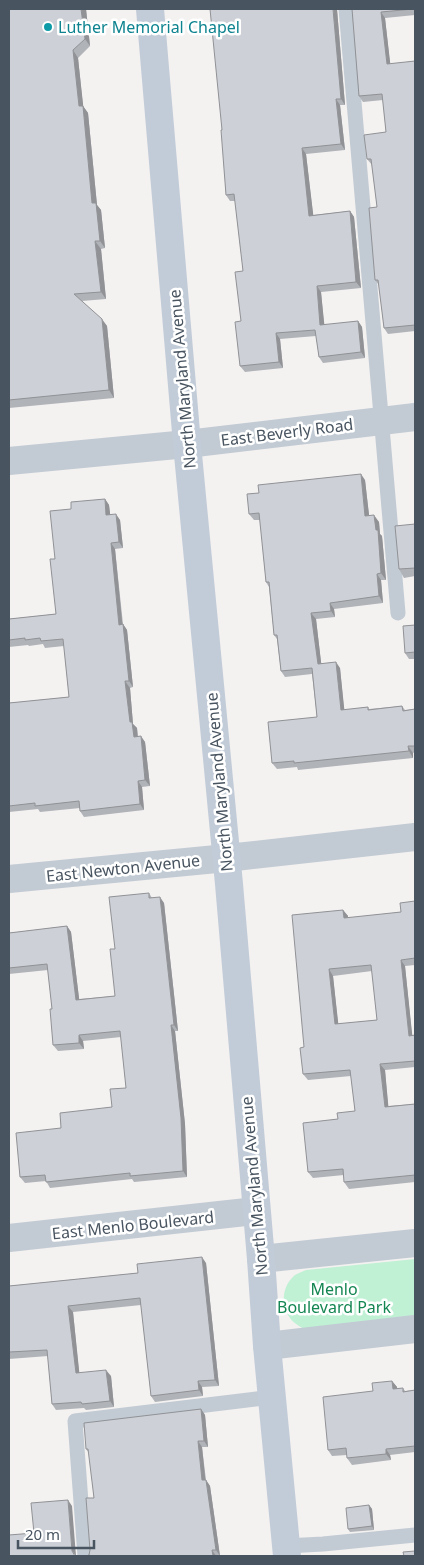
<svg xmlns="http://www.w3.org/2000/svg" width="424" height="1565" viewBox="0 0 424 1565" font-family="'Noto Sans',sans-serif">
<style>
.green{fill:#c0f1d5}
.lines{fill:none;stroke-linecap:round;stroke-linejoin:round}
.lane{stroke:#c2cbd3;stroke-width:15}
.street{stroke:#c2cbd3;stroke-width:28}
.secondary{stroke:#c2ccd8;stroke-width:28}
.wall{fill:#b0b3b8;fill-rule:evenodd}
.shaded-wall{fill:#909296}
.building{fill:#cdd0d6;stroke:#909296;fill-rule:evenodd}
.culture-dot{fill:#0f9aa8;stroke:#fff;stroke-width:2}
.labels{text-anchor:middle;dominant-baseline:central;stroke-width:5;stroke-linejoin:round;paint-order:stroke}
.culture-label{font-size:16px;fill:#0d838f;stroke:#fff;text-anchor:start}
.street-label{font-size:16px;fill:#485460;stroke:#fff}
.park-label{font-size:16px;fill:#148652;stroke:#fff}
</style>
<rect width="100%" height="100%" fill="#f4f1f1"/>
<!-- green -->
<path class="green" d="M 415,1259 L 415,1320 L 314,1331 C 309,1330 303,1329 299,1326 C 281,1316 278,1289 295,1275 C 298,1273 302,1272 306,1270 Z"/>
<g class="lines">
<!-- lane -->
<path class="lane" d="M 346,9 L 398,613
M 286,1546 L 323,1544 L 415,1535
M 85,1556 L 75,1421 L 272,1397"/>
<!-- street -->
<path class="street" d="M 9,461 L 187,444 L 415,417
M 9,879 L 227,858 L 415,837
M 9,1238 L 256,1211
M 261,1259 L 415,1243
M 267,1346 L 415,1329"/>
<!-- secondary -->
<path class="secondary" d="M 150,9 L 187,444 L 229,884 L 261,1259 L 267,1346 L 287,1556"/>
</g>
<!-- wall -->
<path class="wall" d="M 9,9 L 86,9 L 90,46 L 78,58 L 83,106 L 88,113 L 97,205 L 101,210 L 105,248 L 101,249 L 106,299 L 82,301 L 107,326 L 114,398 L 9,408 Z
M 352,9 L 415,9 L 415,15 L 385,18 L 390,64 L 415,61 L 415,331 L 388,334 L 384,328 L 379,285 L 375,280 L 377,207 L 372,165 L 367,159 L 386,132 L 383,100 L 363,102 L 359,96 Z
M 337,10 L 345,105 L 340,105 L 345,150 L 306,154 L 313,215 L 350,211 L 354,217 L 361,288 L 321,292 L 324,325 L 358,321 L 362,327 L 365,358 L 323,363 L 319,357 L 316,336 L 280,339 L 283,368 L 245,372 L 240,366 L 241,321 L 243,271 L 235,201 L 230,201 L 226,195 L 222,130 Z
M 365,480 L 369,516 L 379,522 L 380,534 L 382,536 L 386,580 L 381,580 L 383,603 L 334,609 L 335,617 L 316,619 L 321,663 L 340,668 L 344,710 L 368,707 L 369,709 L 402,706 L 405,710 L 415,709 L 415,752 L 413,753 L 413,758 L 298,770 L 297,767 L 277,769 L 272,763 L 317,717 L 312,674 L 285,677 L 281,671 L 277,639 L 274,635 L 269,587 L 266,582 L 260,520 L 254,520 L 249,514 Z
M 105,499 L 109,505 L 110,514 L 120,520 L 123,548 L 115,549 L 123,624 L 127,630 L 133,687 L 130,688 L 133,724 L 137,728 L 138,736 L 145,742 L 150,786 L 142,787 L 144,810 L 84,817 L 80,811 L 80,808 L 40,812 L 38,809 L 9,812 L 9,703 L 69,697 L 64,646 L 45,648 L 43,644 L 29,646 L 28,645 L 9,647 L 9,619 L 56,614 L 55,559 L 71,509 Z
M 415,524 L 415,576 L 404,578 L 399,569 Z
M 415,625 L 415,659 L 409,659 L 405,653 Z
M 149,893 L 152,898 L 164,903 L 178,1031 L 175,1031 L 185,1124 L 187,1177 L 134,1182 L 132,1179 L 50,1188 L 46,1181 L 25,1183 L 20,1177 L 61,1128 L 112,1107 L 126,1088 L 121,1037 L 83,1041 L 84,1049 L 58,1051 L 53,1045 L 52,1009 L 48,970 L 9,974 L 9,933 L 67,926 L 71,932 L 79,999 L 115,996 L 115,949 Z
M 415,901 L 415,965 L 405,966 L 412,1036 L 415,1035 L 415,1067 L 385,1070 L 388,1106 L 415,1104 L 415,1182 L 349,1189 L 344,1182 L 344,1175 L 313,1178 L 308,1172 L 338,1119 L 355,1111 L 351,1076 L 308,1080 L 303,1074 L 304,1047 L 343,910 L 348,916 L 348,918 L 401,912 ZM 372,971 L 377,1020 L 338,1024 L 333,976 Z
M 206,1263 L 219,1386 L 202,1387 L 203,1396 L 155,1402 L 151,1396 L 141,1305 L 73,1312 L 79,1373 L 111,1376 L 114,1407 L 86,1410 L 84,1408 L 56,1410 L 52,1404 L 48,1356 L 9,1359 L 9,1286 L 138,1273 Z
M 392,1381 L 397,1387 L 397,1389 L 403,1388 L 405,1391 L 415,1390 L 415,1452 L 390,1455 L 391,1460 L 352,1465 L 347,1458 L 347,1455 L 332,1456 L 328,1450 L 373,1391 Z
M 201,1409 L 205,1415 L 208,1447 L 202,1447 L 206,1480 L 210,1486 L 220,1556 L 89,1555 L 90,1550 L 94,1498 L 89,1453 L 86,1449 Z
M 369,1505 L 372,1509 L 374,1530 L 350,1532 L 348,1529 Z"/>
<!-- shaded-wall -->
<path class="shaded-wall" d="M 81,9 L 86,9 L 90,46 L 85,39 Z
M 333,9 L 337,9 L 345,105 L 341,99 Z
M 381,12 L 385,18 L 391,70 L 387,64 Z
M 73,50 L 78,58 L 84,113 L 79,106 Z
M 336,99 L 340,105 L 345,150 L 341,144 Z
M 83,106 L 88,113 L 97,205 L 101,210 L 105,248 L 100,241 L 92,203 Z
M 302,148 L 306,154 L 314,221 L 309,216 Z
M 350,211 L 354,217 L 361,288 L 356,282 Z
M 95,241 L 101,249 L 106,299 L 101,292 Z
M 317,286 L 321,292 L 325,331 L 320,325 Z
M 102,319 L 107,326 L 114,398 L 109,390 Z
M 358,321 L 362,327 L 365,358 L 361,352 Z
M 276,333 L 280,339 L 283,368 L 279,362 Z
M 361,474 L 365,480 L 370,523 L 365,516 Z
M 105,499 L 109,505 L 111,521 L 106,515 Z
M 116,514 L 120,520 L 123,548 L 119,542 Z
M 374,515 L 379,522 L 380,534 L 382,536 L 386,580 L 381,573 Z
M 111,543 L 115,549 L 123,631 L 119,625 Z
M 377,574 L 381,580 L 383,603 L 379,596 Z
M 330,603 L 334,609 L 335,617 L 331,611 Z
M 311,613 L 316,619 L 322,670 L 318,664 Z
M 123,624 L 127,630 L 133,687 L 129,681 Z
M 336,662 L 340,668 L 345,716 L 341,710 Z
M 125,681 L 130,688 L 133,724 L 137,728 L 138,743 L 134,737 L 130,722 Z
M 141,736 L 145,742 L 150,786 L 145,780 Z
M 408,746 L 413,753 L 413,758 L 409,751 Z
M 138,781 L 142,787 L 144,810 L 140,804 Z
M 160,897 L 164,903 L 178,1031 L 174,1025 Z
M 343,910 L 348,916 L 348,924 L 344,918 Z
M 67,926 L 71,932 L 80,1006 L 76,1000 Z
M 401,960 L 405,966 L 413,1042 L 409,1036 Z
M 329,969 L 333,976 L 339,1030 L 335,1024 Z
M 171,1025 L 175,1031 L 185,1124 L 187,1177 L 183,1171 Z
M 79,1035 L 83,1041 L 84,1049 L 79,1043 Z
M 380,1064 L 385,1070 L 389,1113 L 385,1107 Z
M 202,1257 L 206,1263 L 219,1386 L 215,1380 Z
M 68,1306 L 73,1312 L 80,1379 L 76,1373 Z
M 106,1370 L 111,1376 L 114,1407 L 110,1401 Z
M 198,1381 L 202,1387 L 203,1396 L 199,1390 Z
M 392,1381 L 397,1387 L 398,1396 L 393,1389 Z
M 201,1409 L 205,1415 L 208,1447 L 204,1441 Z
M 198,1441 L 202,1447 L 206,1486 L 202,1480 Z
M 386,1449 L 390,1455 L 391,1460 L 386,1454 Z
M 206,1480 L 210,1486 L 220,1556 L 216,1550 Z
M 68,1500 L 72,1506 L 76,1556 L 72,1551 Z
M 369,1505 L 372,1509 L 374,1530 L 372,1526 Z
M 212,1550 L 216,1556 L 213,1556 Z"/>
<!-- building -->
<path class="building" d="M 9,9 L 81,9 L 85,39 L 73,50 L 79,106 L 83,106 L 92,203 L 96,203 L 100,241 L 95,241 L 101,292 L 74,294 L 102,319 L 109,390 L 9,400 Z
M 210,9 L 333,9 L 341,99 L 336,99 L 341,144 L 302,148 L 309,216 L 350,211 L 356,282 L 317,286 L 320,325 L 358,321 L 361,352 L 319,357 L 315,330 L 276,333 L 279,362 L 240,366 L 235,322 L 241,321 L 235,272 L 243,271 L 234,194 L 226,195 L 221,130 L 222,130 Z
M 352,9 L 413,9 L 381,12 L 387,64 L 415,61 L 415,325 L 384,328 L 378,280 L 375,280 L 369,208 L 377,207 L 371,159 L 367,159 L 364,135 L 386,132 L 382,94 L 359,96 Z
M 361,474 L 365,516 L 374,515 L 376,530 L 378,530 L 381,573 L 377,574 L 379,596 L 330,603 L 331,611 L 311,613 L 318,664 L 336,662 L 341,710 L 368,707 L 368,710 L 402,706 L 403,711 L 415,709 L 415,746 L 408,746 L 409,751 L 294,763 L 294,761 L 272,763 L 268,722 L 317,717 L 312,668 L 281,671 L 277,635 L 274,635 L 269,582 L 266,582 L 259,513 L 249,514 L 247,494 L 259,493 L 258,485 Z
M 105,499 L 106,515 L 116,514 L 119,542 L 111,543 L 119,625 L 123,624 L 129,681 L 125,681 L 130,722 L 132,722 L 134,737 L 141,736 L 145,780 L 138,781 L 140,804 L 80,811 L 79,801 L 35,806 L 35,803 L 9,806 L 9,703 L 69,697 L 63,639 L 41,641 L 40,638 L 25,640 L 25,638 L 9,640 L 9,619 L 56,614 L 50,559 L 55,559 L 50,511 L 71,509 L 71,502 Z
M 415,524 L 415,568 L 399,569 L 395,526 Z
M 415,625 L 415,652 L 405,653 L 403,626 Z
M 149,893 L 149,898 L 160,897 L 174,1025 L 171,1025 L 181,1118 L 183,1171 L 130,1176 L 130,1173 L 46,1182 L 45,1175 L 20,1177 L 16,1133 L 61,1128 L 60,1113 L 112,1107 L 110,1089 L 126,1088 L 120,1031 L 79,1035 L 79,1043 L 53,1045 L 50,1009 L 52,1009 L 47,964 L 9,968 L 9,933 L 67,926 L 76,1000 L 115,996 L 110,949 L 115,949 L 109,897 Z
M 415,901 L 415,958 L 401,960 L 409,1036 L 415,1035 L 415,1061 L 380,1064 L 385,1107 L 415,1104 L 415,1175 L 344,1182 L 343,1169 L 308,1172 L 303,1123 L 338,1119 L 337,1113 L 355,1111 L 350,1070 L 303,1074 L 300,1048 L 304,1047 L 292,915 L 343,910 L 344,918 L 401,912 L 400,903 ZM 371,965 L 377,1020 L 335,1024 L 329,969 Z
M 202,1257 L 215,1380 L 198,1381 L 199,1390 L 151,1396 L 140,1298 L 68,1306 L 76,1373 L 106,1370 L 110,1401 L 82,1404 L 81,1402 L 52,1404 L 47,1350 L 9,1352 L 9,1286 L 138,1273 L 137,1264 Z
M 392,1381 L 393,1389 L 403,1388 L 403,1392 L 415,1390 L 415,1446 L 386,1449 L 386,1454 L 347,1458 L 346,1448 L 328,1450 L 323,1397 L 373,1391 L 372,1383 Z
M 201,1409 L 204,1441 L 198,1441 L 202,1480 L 206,1480 L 216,1550 L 212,1550 L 213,1556 L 86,1556 L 89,1555 L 90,1550 L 86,1498 L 94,1498 L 88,1449 L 86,1449 L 84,1423 Z
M 68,1500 L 72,1551 L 75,1556 L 9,1556 L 9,1535 L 34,1533 L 31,1503 Z
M 369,1505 L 372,1526 L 348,1529 L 346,1508 Z
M 415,1551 L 415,1556 L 404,1556 L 403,1552 Z"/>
<!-- markers -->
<circle class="culture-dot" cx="48" cy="27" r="5"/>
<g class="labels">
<!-- culture labels -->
<g class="culture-label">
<text x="58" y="27">Luther Memorial Chapel</text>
</g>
<!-- street labels -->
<g class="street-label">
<text transform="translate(182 379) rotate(-95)">North Maryland Avenue</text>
<text transform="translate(287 432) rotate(-7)">East Beverly Road</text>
<text transform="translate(219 782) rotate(-95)">North Maryland Avenue</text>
<text transform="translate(123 868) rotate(-6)">East Newton Avenue</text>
<text transform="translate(254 1186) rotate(-95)">North Maryland Avenue</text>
<text transform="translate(133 1225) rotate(-6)">East Menlo Boulevard</text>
</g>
<!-- park labels -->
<g class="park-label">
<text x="334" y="1289">Menlo<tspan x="334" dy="18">Boulevard Park</tspan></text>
</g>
</g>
<!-- border -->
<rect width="424" height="1565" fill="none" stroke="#485460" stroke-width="20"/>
<!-- scale -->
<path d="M18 1540v8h76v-8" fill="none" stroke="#485460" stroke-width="2.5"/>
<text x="25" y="1540" font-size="15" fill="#485460" stroke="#ffffff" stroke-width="4" paint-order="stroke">20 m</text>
</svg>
